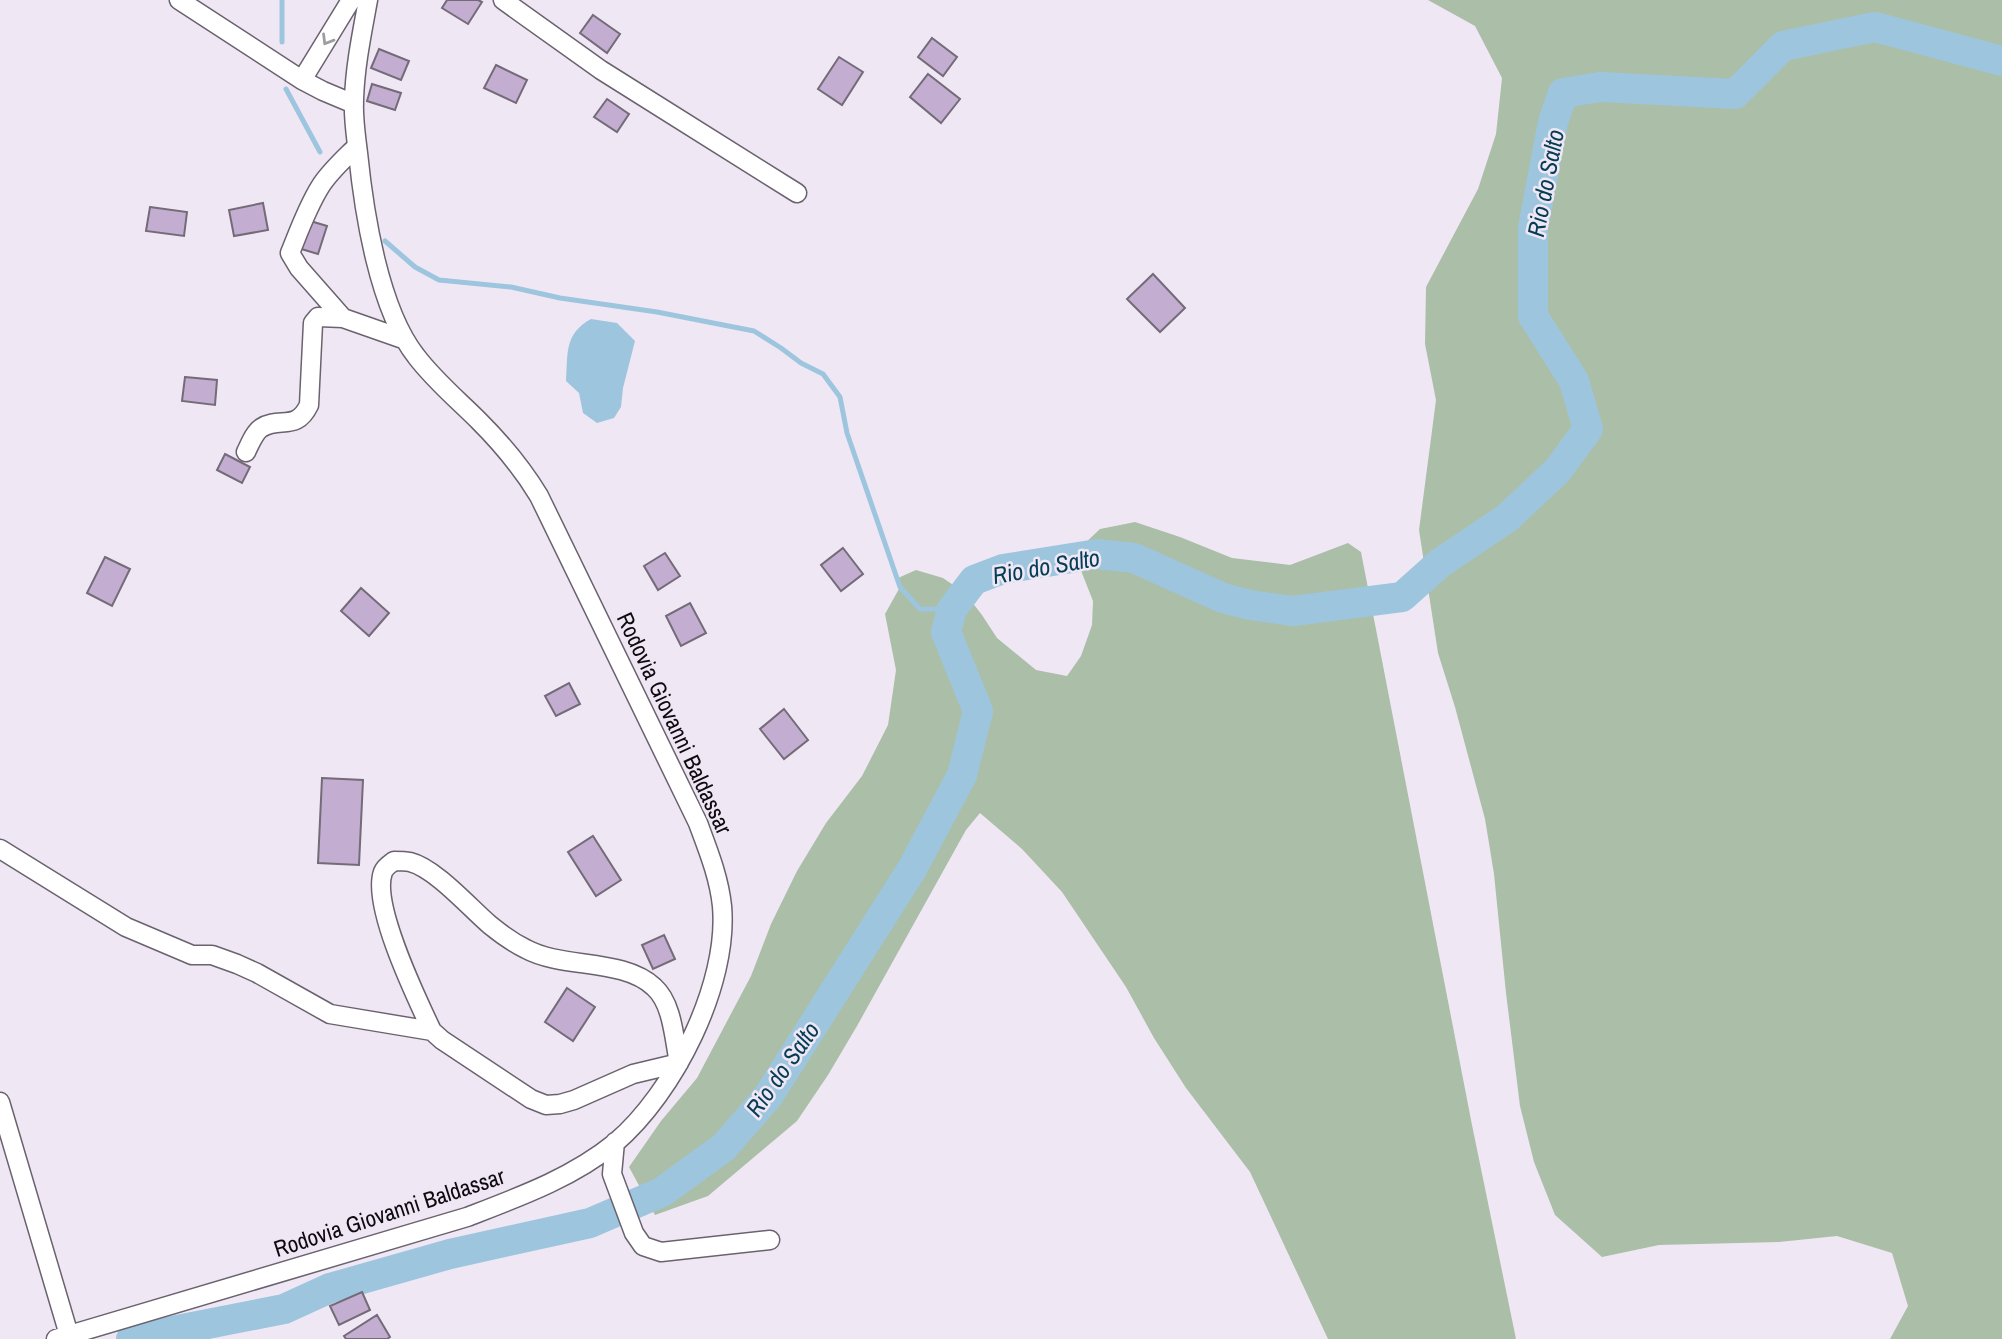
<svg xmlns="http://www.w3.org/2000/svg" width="2002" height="1339" viewBox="0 0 2002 1339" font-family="'Archivo Narrow',sans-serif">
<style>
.green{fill:#abbea8}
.water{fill:#9dc6de}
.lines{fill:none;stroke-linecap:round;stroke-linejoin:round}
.stream{stroke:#9dc6de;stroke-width:5}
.river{stroke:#9dc6de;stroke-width:30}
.building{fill:#c3add0;stroke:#736b77;stroke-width:2}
.minor-casing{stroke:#6a626e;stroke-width:21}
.minor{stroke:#fff;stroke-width:18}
.oneway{stroke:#9e9d9f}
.labels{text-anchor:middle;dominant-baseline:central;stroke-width:5;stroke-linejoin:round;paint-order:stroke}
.street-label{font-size:23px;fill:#0d0b0f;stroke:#f0e7f5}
.water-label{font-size:24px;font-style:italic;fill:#043d55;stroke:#f0e7f5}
</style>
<rect width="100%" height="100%" fill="#f0e7f5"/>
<!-- green -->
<path class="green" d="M 1428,0 L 2002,0 L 2002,1339 L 1890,1339 L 1908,1306 L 1892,1253 L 1837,1236 L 1779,1242 L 1659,1245 L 1602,1257 L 1555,1215 L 1534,1162 L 1520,1106 L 1506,993 L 1494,874 L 1485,819 L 1455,707 L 1438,653 L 1419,530 L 1436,400 L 1425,344 L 1426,287 L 1478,189 L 1496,134 L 1502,78 L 1475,26 Z
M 1135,522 L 1180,537 L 1232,558 L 1290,565 L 1348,543 L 1361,552 L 1472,1125 L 1516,1339 L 1328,1339 L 1250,1172 L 1186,1088 L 1154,1038 L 1126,987 L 1062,892 L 1022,849 L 980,813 L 966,830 L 857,1026 L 828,1075 L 797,1121 L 708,1196 L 655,1215 L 629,1167 L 661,1121 L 697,1078 L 751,976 L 771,924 L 797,871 L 826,823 L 862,776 L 888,725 L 896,670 L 885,614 L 900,587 L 898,578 L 916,570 L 943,578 L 965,593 L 982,615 L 997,638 L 1036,670 L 1067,676 L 1081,656 L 1092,625 L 1093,601 L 1080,568 L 1082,546 L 1100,529 Z"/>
<!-- water -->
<path class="water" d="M 591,319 L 617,323 L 635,341 L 623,388 L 621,407 L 614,418 L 597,423 L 583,413 L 579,393 L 566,381 C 568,353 564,334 591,319 Z"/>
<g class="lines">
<!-- stream -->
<path class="stream" d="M 282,0 L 282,42
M 286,89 L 320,152
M 385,241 L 415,267 L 439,280 L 511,287 L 560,298 L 657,312 L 754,331 L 781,348 L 801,363 L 823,374 L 840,397 L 847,433 L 900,587 L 920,609 L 952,609"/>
<!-- river -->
<path class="river" d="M 131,1339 L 284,1309 L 330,1288 L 450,1254 L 590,1223 L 662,1192 L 724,1147 L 769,1095 L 912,869 L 962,775 L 978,711 L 946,632 L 952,609 L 974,580 L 1003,569 L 1097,554 L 1134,558 L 1223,598 L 1250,605 L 1293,611 L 1402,597 L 1440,563 L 1507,518 L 1558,470 L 1588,429 L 1574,381 L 1533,316 L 1533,228 L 1553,122 L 1563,93 L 1600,87 L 1735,94 L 1783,46 L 1875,27 L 2002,61"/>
</g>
<!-- building -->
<path class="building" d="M 447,0 L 478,0 L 482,2 L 468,24 L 442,8 Z
M 593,15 L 620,34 L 607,53 L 580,33 Z
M 932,38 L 957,57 L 943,76 L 918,57 Z
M 379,49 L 409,61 L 401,80 L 371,68 Z
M 839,57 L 863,72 L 842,105 L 818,89 Z
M 496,65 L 527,80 L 516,103 L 484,88 Z
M 928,74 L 960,99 L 941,123 L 910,97 Z
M 372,84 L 401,93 L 395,110 L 367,101 Z
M 607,99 L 629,114 L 617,132 L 594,117 Z
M 263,203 L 268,230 L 234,236 L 229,210 Z
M 150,207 L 187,212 L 184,236 L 146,231 Z
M 307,220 L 327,226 L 318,254 L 298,248 Z
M 1153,274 L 1185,308 L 1160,332 L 1127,299 Z
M 185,377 L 217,380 L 215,405 L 182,401 Z
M 225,454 L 250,467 L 242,483 L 217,470 Z
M 843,548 L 863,574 L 841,591 L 821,565 Z
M 665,553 L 680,576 L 658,590 L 644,566 Z
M 105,557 L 130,569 L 112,606 L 87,593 Z
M 361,588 L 389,613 L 369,636 L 341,611 Z
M 690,603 L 706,633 L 681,646 L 666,616 Z
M 569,683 L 580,704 L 556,716 L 545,696 Z
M 784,709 L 808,740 L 784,759 L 760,729 Z
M 322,778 L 363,780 L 359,865 L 318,863 Z
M 593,836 L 621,880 L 596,896 L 568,852 Z
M 664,935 L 675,959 L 653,969 L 642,945 Z
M 567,988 L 595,1007 L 573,1041 L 545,1022 Z
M 362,1292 L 370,1310 L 339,1325 L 330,1306 Z
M 377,1315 L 390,1337 L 387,1339 L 346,1339 L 344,1336 Z"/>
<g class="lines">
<!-- minor casing -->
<g class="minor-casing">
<path id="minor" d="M 179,0 L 302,80 L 323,91 L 354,104
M 503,0 L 601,70 L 797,193
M 302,80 L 351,0
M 343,318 L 299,268 L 290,253 C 299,231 307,208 320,187 C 329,172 344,159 357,146
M 246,452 C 250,444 254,433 261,428 C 280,416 296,432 309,405 L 313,323 L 318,317 L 343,318 L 403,339
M 0,849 L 126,927 L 192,955 L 212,955 L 237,964 L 257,973 L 330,1014 L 432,1031 L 442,1040 L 531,1099 L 546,1105 L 560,1104 L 574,1100 L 633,1074 L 679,1063 C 674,1039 673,1004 654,987 C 623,958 563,969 526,949 C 514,943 501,934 490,925 C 470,908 435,868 410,862 C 405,861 399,861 394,861 C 390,864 385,867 383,872 C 371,905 417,999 432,1031
M 0,1102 L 69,1335
M 615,1142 L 612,1174 L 634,1233 L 643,1246 L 661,1252 L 770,1240
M 56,1339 L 467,1217 C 519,1197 572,1178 615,1143 C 674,1093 729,984 722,906 C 719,877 708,850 698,823 L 539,496 C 522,468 502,444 479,421 C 458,400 434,380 416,356 C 379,309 364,213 358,153 C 356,136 353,118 354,100 C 355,66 362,33 368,0"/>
</g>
<!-- minor -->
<use href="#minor" class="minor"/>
</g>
<!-- one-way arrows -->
<defs><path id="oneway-chevron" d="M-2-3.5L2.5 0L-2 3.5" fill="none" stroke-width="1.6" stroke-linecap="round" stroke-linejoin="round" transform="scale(1.75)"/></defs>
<use class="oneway" href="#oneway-chevron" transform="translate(327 40) rotate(121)"/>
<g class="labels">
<!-- street labels -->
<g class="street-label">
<text transform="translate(675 723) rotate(65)">Rodovia Giovanni Baldassar</text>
<text transform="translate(389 1212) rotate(-18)">Rodovia Giovanni Baldassar</text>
</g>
<!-- water labels -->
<g class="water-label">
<text transform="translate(1545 183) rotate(-79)">Rio do Salto</text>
<text transform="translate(1046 566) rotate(-10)">Rio do Salto</text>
<text transform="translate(782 1069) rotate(-55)">Rio do Salto</text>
</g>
</g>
</svg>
